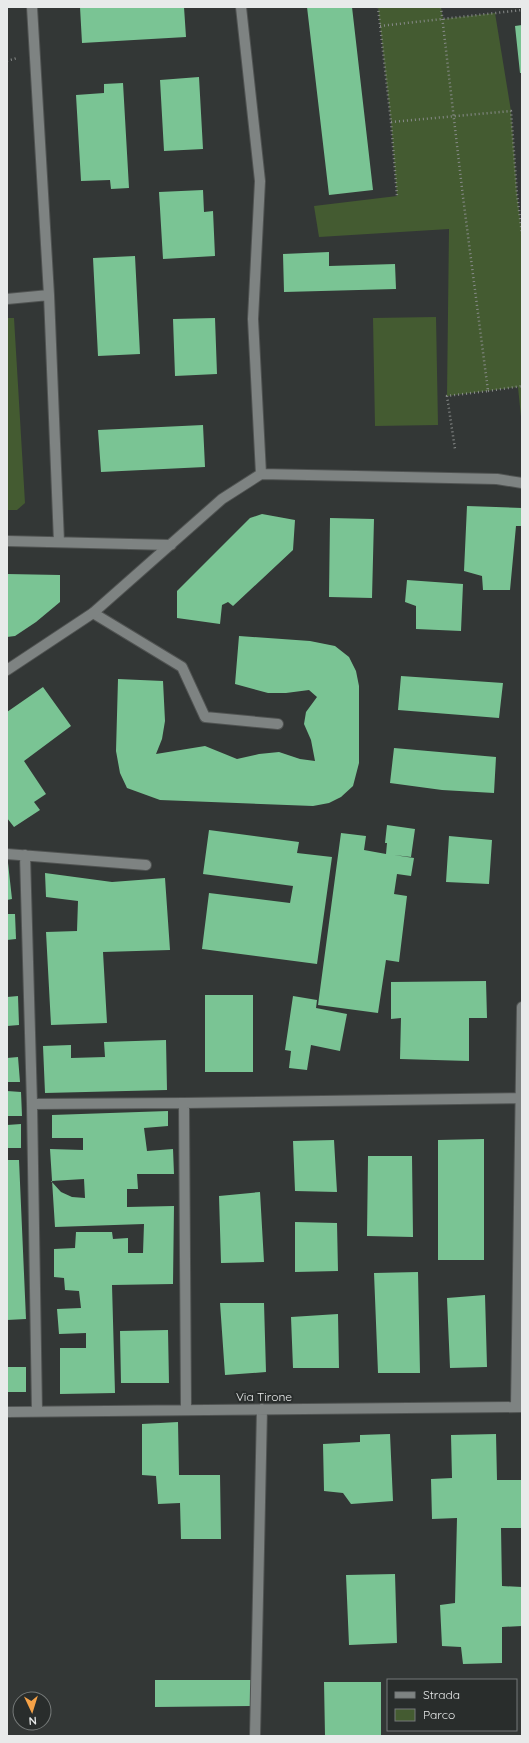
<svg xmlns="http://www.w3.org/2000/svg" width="529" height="1743" viewBox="0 0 529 1743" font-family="Quicksand,sans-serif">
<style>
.green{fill:#445b31}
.building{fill:#7ac494;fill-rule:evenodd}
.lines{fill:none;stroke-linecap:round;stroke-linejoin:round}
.lane-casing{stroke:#505352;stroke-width:12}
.street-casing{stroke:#505352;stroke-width:12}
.path{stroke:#888b8a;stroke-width:2.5;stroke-dasharray:1 3;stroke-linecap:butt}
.lane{stroke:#7e8382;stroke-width:10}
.street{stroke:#7e8382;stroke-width:10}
.labels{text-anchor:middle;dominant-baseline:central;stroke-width:4;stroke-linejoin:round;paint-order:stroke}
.street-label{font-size:12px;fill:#e8eaea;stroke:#292d2c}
</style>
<rect width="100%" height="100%" fill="#333736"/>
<!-- green -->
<path class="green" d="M 378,7 L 441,7 L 443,19 L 495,13 L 511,111 L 517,194 L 522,234 L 522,427 L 518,387 L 447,396 L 449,229 L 319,237 L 314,206 L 397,196 L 391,122 Z
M 436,317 L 438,425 L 375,426 L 373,318 Z
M 7,318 L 14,318 L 25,503 L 17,510 L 7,510 Z"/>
<!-- building -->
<path class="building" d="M 80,7 L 184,7 L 186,37 L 82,43 Z
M 307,7 L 352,7 L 373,190 L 329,195 Z
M 522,25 L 522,73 L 520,73 L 515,26 Z
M 199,77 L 203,149 L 164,151 L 160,80 Z
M 123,83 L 129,188 L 111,189 L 110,180 L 81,181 L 76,95 L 104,93 L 104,84 Z
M 203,190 L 204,212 L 213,211 L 215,256 L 163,259 L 159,192 Z
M 329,252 L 329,266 L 395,264 L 396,289 L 284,292 L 283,254 Z
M 135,256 L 140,354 L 98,356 L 93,258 Z
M 215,318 L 217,374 L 175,376 L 173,319 Z
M 203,425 L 205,467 L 101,472 L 98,430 Z
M 467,506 L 522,508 L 522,526 L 516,526 L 510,590 L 483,590 L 482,576 L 464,571 Z
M 262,514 L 295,520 L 293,550 L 233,606 L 228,602 L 222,605 L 220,624 L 177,618 L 177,591 L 250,518 Z
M 330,518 L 374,519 L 372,598 L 329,597 Z
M 7,574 L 60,575 L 60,602 L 36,622 L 15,636 L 7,637 Z
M 407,580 L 463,584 L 461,631 L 416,629 L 416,606 L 405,602 Z
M 239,636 L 310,641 L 335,646 L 349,657 L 356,671 L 359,686 L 359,763 L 353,786 L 341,797 L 329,803 L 313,806 L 160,800 L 127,788 L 120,773 L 116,751 L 118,679 L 163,681 L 165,721 L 162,739 L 156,754 L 205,746 L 237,759 L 259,754 L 279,752 L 300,759 L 315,761 L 311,740 L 304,724 L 306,712 L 317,697 L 309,690 L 286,693 L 268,693 L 235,684 Z
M 401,676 L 503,683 L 499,718 L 398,710 Z
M 43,687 L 71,726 L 24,761 L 46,794 L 34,802 L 40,810 L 14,827 L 7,818 L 7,712 Z
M 394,748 L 496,757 L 494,793 L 442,790 L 390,783 Z
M 387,825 L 415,829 L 411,857 L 394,855 L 414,858 L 411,876 L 397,874 L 394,894 L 407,896 L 399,962 L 386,960 L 378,1013 L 318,1005 L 341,833 L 366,836 L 364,850 L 386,854 L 387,843 L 385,843 Z
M 209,830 L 299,842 L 297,853 L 332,857 L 317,964 L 202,949 L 209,893 L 290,903 L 293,886 L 203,874 Z
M 449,836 L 492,840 L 489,884 L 446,882 Z
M 7,863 L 8,863 L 12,899 L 7,900 Z
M 45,873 L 112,882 L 165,878 L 170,950 L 103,952 L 107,1023 L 51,1025 L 46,932 L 77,931 L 78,901 L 46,897 Z
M 7,914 L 15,914 L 16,939 L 7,940 Z
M 486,981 L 487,1018 L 469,1018 L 469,1061 L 400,1059 L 401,1018 L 391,1019 L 391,982 Z
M 205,995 L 253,995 L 253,1072 L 205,1072 Z
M 18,996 L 19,1025 L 7,1026 L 7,997 Z
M 293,996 L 317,1000 L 316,1008 L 347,1014 L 340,1051 L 311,1045 L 307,1070 L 289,1068 L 291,1051 L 285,1050 Z
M 166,1040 L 167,1090 L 45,1093 L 43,1046 L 71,1045 L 71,1058 L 105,1057 L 104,1042 Z
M 18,1057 L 20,1082 L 7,1082 L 7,1058 Z
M 7,1091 L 21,1092 L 22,1116 L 7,1116 Z
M 168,1111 L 168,1126 L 144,1128 L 147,1151 L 173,1149 L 174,1174 L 137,1174 L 138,1189 L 127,1189 L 127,1207 L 174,1206 L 173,1284 L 112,1285 L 115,1393 L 60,1394 L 60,1348 L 86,1348 L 86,1333 L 59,1334 L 57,1309 L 81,1308 L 79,1291 L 65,1290 L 64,1278 L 54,1277 L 54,1249 L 75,1248 L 76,1232 L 112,1232 L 113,1239 L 128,1238 L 128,1253 L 143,1253 L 144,1224 L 55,1227 L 50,1149 L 83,1150 L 83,1138 L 52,1138 L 52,1115 ZM 84,1179 L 85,1198 L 72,1197 L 61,1192 L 51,1181 Z
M 21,1124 L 21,1148 L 7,1148 L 7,1125 Z
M 484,1139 L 484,1260 L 438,1260 L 438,1140 Z
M 334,1140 L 337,1192 L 295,1191 L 293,1141 Z
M 368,1156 L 412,1156 L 413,1237 L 367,1236 Z
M 7,1160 L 19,1160 L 26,1319 L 7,1320 Z
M 260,1192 L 264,1262 L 221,1263 L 219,1196 Z
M 295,1222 L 337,1223 L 338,1271 L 295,1272 Z
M 418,1272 L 420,1373 L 378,1373 L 374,1273 Z
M 485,1295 L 487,1367 L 450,1368 L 447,1298 Z
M 220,1303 L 264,1303 L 266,1372 L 225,1375 Z
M 338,1314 L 339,1368 L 293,1368 L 291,1317 Z
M 168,1330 L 169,1383 L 121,1383 L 120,1331 Z
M 7,1367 L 26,1367 L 26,1392 L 7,1392 Z
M 178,1422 L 179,1475 L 220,1475 L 221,1539 L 181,1539 L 180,1503 L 158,1504 L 156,1476 L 142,1475 L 142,1424 Z
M 390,1434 L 393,1501 L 351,1504 L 343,1493 L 324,1491 L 323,1444 L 360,1442 L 360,1435 Z
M 496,1434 L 497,1480 L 522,1480 L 522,1528 L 501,1528 L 502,1586 L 522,1587 L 522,1626 L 502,1627 L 502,1663 L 463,1664 L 461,1647 L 442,1646 L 440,1605 L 455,1603 L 457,1518 L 432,1519 L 431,1479 L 452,1478 L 451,1435 Z
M 395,1574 L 397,1643 L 349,1645 L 346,1575 Z
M 155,1680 L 251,1680 L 252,1706 L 155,1707 Z
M 324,1682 L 381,1682 L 381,1736 L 325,1736 Z"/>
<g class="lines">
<!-- lane casing -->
<g class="lane-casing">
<path id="lane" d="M 93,613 L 182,667 L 205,717 L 278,724"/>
</g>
<!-- street casing -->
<g class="street-casing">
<path id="street" d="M 32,7 L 49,295 L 59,542
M 241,7 L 260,181 L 253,319 L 261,474
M 7,299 L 49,295
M 7,541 L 171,545
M 7,670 L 93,613 L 222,499 L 261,474 L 497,479 L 522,483
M 7,854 L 146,865
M 25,855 L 32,1104 L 37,1411
M 184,1103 L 186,1409
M 32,1104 L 184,1103 L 520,1098
M 516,1407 L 522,1007
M 7,1412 L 522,1407
M 255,1736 L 262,1409"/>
</g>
<!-- path -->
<path class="path" d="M 378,7 L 391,122 L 397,196
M 441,7 L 463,197 L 488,391 L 447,396 L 455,449
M 380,26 L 522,10
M 7,61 L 17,58
M 391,122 L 511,111 L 517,194 L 522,234
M 488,391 L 522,386"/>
<!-- lane -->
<use href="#lane" class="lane"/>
<!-- street -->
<use href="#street" class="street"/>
</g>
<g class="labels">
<!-- street labels -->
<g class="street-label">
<text x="264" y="1396">Via Tirone</text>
</g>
</g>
<!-- border -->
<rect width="529" height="1743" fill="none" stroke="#e8eaea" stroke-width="16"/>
<!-- legend -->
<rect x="387" y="1679" width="130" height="52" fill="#292d2c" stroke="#757978"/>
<rect x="395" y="1692" width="20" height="6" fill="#7e8382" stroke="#757978"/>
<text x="423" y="1699" font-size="12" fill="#e8eaea">Strada</text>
<rect x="395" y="1709" width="20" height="12" fill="#445b31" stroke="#757978"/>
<text x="423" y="1719" font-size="12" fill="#e8eaea">Parco</text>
<!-- north arrow -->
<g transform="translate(32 1711) rotate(176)"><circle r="19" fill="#292d2c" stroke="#757978"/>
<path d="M0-3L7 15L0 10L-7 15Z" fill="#f6a247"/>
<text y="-6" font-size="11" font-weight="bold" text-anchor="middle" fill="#e8eaea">N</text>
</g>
</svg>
